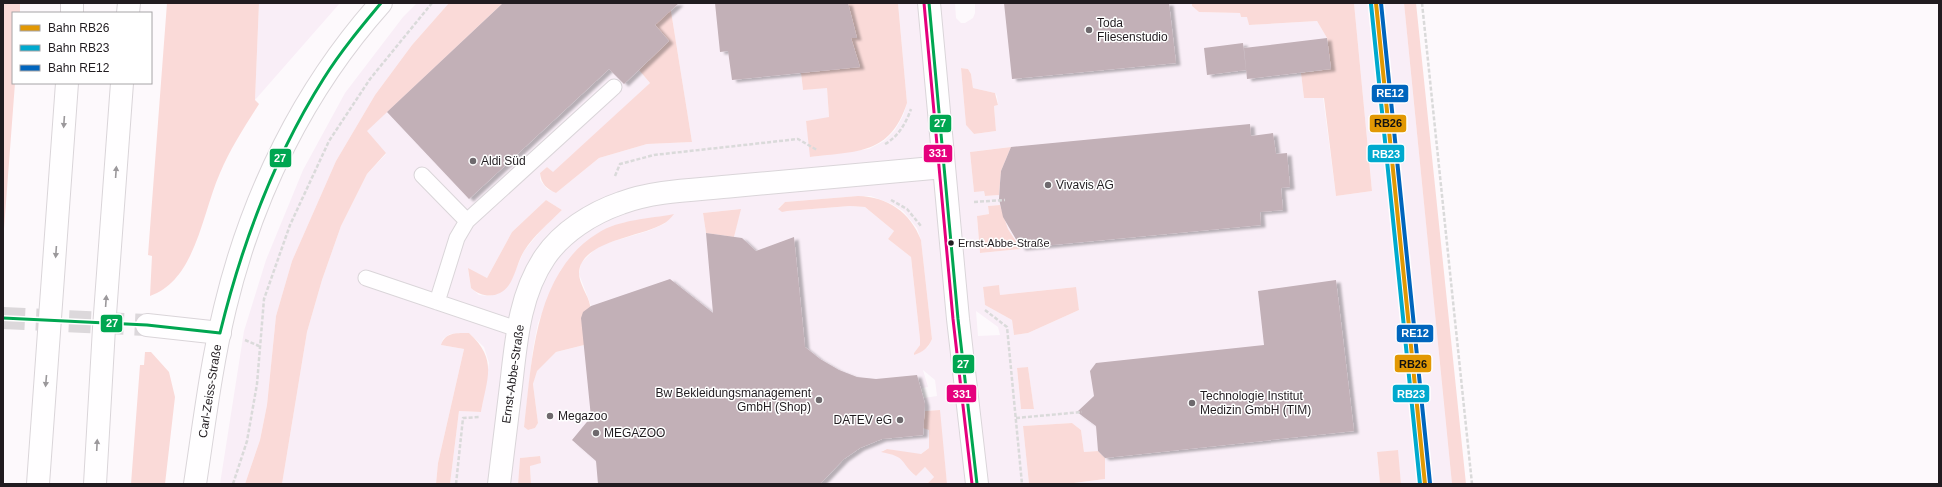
<svg xmlns="http://www.w3.org/2000/svg" width="1942" height="487" viewBox="0 0 1942 487" font-family="Arial,sans-serif">
<style>
.built{fill:#f9eef7;fill-rule:evenodd}
.green{fill:#fadad8}
.building{fill:#c2b0b7;filter:url(#shadow)}
.lines{fill:none;stroke-linecap:round;stroke-linejoin:round}
.tertiary-tunnel{stroke:#dcd8db;stroke-width:22;stroke-dasharray:22 11;stroke-linecap:butt}
.service-casing{stroke:#dad5d9;stroke-width:17}
.minor-casing{stroke:#dad5d9;stroke-width:24}
.tertiary-casing{stroke:#dad5d9;stroke-width:24}
.secondary-casing{stroke:#dad5d9;stroke-width:24}
.trunk-casing{stroke:#dad5d9;stroke-width:24}
.path{stroke:#dadada;stroke-width:2.5;stroke-dasharray:4 2;stroke-linecap:butt}
.service{stroke:#fffeff;stroke-width:15}
.minor{stroke:#fffeff;stroke-width:22}
.tertiary{stroke:#fffeff;stroke-width:22}
.secondary{stroke:#fffeff;stroke-width:22}
.trunk{stroke:#fffeff;stroke-width:22}
.bus-1-casing{stroke:#fff;stroke-width:6}
.bus-2-casing{stroke:#fff;stroke-width:6}
.bus-1{stroke:#00a651;stroke-width:3}
.bus-2{stroke:#e5007d;stroke-width:3}
.rail-1-casing{stroke:#fff;stroke-width:7}
.rail-2-casing{stroke:#fff;stroke-width:7}
.rail-3-casing{stroke:#fff;stroke-width:7}
.rail-1{stroke:#e29803;stroke-width:4}
.rail-2{stroke:#00a9ce;stroke-width:4}
.rail-3{stroke:#0065bd;stroke-width:4}
.oneway{fill:#9b989b}
.poi-dot{fill:#6e696d;stroke:#fff;stroke-width:1.5}
.bus-dot{fill:#211c20;stroke:#fff;stroke-width:1.5}
.labels{text-anchor:middle;dominant-baseline:central;stroke-width:3;stroke-linejoin:round;paint-order:stroke}
.bus-label{font-size:11px;fill:#211c20;stroke:#fff;text-anchor:start}
.poi-label{font-size:12px;fill:#211c20;stroke:#fff;text-anchor:start}
.street-label{font-size:12px;fill:#211c20;stroke:#fff}
.line-badge{stroke:#fff;stroke-width:1.5}
.badge-label{font-size:11px;text-anchor:middle;font-weight:bold;fill:#fff}
.pale-badge-label{font-size:11px;text-anchor:middle;font-weight:bold;fill:#111}
</style>
<defs>
<filter id="shadow"><feDropShadow dx="4.5" dy="2.5" stdDeviation="1" flood-color="#0004"/></filter>
</defs>
<rect width="100%" height="100%" fill="#fdf9fc"/>
<!-- built -->
<path class="built" d="M 259,3 L 340,3 L 255,100 Z
M 417,3 L 449,3 L 412,45 L 375,95 L 336,161 L 292,261 L 276,316 L 267,405 L 260,440 L 245,484 L 220,484 L 244,331 L 266,260 L 303,170 L 345,93 L 403,17 Z
M 503,3 L 656,3 L 667,14 L 655,25 L 669,41 L 639,70 L 650,83 L 553,173 L 547,167 L 540,173 L 540,180 L 547,189 L 556,193 L 599,158 L 647,144 L 692,142 L 670,5 L 669,3 L 848,3 L 857,38 L 851,39 L 860,67 L 801,74 L 803,90 L 827,87 L 829,118 L 806,121 L 811,157 L 869,149 L 884,141 L 895,130 L 903,116 L 907,103 L 898,3 L 955,3 L 956,18 L 961,23 L 965,23 L 973,18 L 975,13 L 975,3 L 1192,3 L 1192,6 L 1199,12 L 1240,13 L 1241,17 L 1248,17 L 1249,25 L 1317,21 L 1327,38 L 1331,69 L 1301,73 L 1304,98 L 1323,97 L 1336,196 L 1372,191 L 1354,3 L 1404,3 L 1452,484 L 1401,484 L 1397,450 L 1377,453 L 1380,484 L 1066,484 L 1105,479 L 1105,458 L 1098,451 L 1084,452 L 1081,430 L 1072,423 L 1023,426 L 1029,484 L 947,484 L 939,410 L 925,411 L 924,428 L 929,430 L 929,448 L 926,450 L 921,454 L 914,454 L 887,449 L 882,451 L 894,454 L 903,459 L 910,471 L 916,476 L 925,467 L 934,477 L 928,483 L 929,484 L 531,484 L 530,465 L 540,463 L 540,456 L 520,458 L 518,484 L 450,484 L 459,411 L 481,412 L 489,363 L 484,347 L 469,333 L 450,334 L 443,339 L 441,345 L 464,349 L 438,463 L 436,484 L 282,484 L 307,332 L 322,280 L 341,226 L 367,174 L 386,154 L 366,131 ZM 961,68 L 968,69 L 971,74 L 973,88 L 995,93 L 997,96 L 998,105 L 994,106 L 996,131 L 974,134 L 966,125 ZM 1010,147 L 1001,171 L 999,195 L 985,196 L 984,191 L 974,191 L 970,152 ZM 858,196 L 871,196 L 892,204 L 903,211 L 917,228 L 921,240 L 932,339 L 928,347 L 914,355 L 914,353 L 920,345 L 920,339 L 911,257 L 888,239 L 894,231 L 865,207 L 850,206 L 787,211 L 782,211 L 778,208 L 785,202 ZM 546,200 L 562,210 L 542,229 L 524,251 L 509,285 L 499,293 L 489,296 L 479,295 L 471,288 L 468,269 L 487,278 L 512,232 ZM 1000,205 L 1008,229 L 1021,249 L 980,253 L 977,216 L 989,214 L 988,206 ZM 740,209 L 734,237 L 706,233 L 703,213 ZM 673,215 L 664,224 L 648,231 L 604,244 L 594,250 L 581,263 L 579,274 L 591,306 L 583,312 L 581,318 L 584,345 L 556,352 L 536,371 L 533,384 L 538,423 L 535,428 L 528,430 L 524,427 L 533,349 L 538,323 L 560,271 L 577,250 L 598,233 L 622,223 ZM 999,285 L 1000,295 L 1075,287 L 1079,310 L 1028,333 L 1014,335 L 1012,320 L 985,305 L 983,288 ZM 976,311 L 998,327 L 1000,335 L 978,336 ZM 1028,367 L 1034,409 L 1021,409 L 1017,369 ZM 923,370 L 935,380 L 937,396 L 924,398 L 921,388 L 928,387 Z"/>
<!-- green -->
<path class="green" d="M 3,3 L 20,3 L 20,13 L 13,13 L 13,83 L 15,83 L 3,242 Z
M 167,3 L 259,3 L 255,100 L 259,104 C 245,126 230,149 220,173 C 202,213 196,280 150,296 L 152,256 L 148,255 Z
M 449,3 L 503,3 L 367,131 L 386,153 L 367,174 L 341,226 L 322,280 L 307,332 L 282,484 L 245,484 L 260,440 L 267,405 L 276,316 L 292,261 L 336,161 L 375,95 L 412,45 Z
M 848,3 L 898,3 L 907,103 C 890,155 858,151 810,157 L 806,121 L 829,117 L 827,88 L 803,90 L 801,73 L 860,67 L 851,38 L 857,38 Z
M 1192,3 L 1354,3 L 1372,191 L 1336,196 L 1324,98 L 1304,98 L 1301,73 L 1331,69 L 1327,38 L 1317,21 L 1249,25 L 1247,17 L 1241,17 L 1240,13 L 1199,12 L 1192,6 Z
M 1404,3 L 1416,3 L 1466,484 L 1452,484 Z
M 670,5 L 692,142 L 647,144 L 599,158 L 556,193 C 547,189 541,184 540,173 L 547,167 L 553,172 L 650,83 L 639,70 L 669,41 L 655,25 Z
M 961,68 L 968,69 L 971,74 L 973,88 L 995,93 L 998,105 L 994,106 L 996,131 L 974,134 L 966,125 Z
M 1011,147 L 1001,171 L 999,195 L 985,196 L 984,191 L 974,192 L 970,152 Z
M 858,196 C 888,197 910,212 921,240 L 932,339 C 928,348 923,352 914,355 L 914,353 L 920,345 L 920,339 L 911,257 L 888,239 L 894,231 L 865,207 L 850,206 L 787,211 L 782,212 L 778,209 L 785,202 Z
M 546,200 L 562,210 C 549,223 534,235 524,251 C 518,261 515,276 509,285 C 499,299 482,298 471,288 L 468,268 L 487,278 L 512,232 Z
M 1000,205 L 1008,229 L 1021,249 L 980,253 L 977,216 L 989,214 L 988,206 Z
M 741,209 L 734,237 L 706,233 L 703,213 Z
M 674,214 C 671,218 667,222 663,224 C 641,237 580,241 579,273 C 579,284 588,295 590,305 C 592,314 586,335 584,345 L 556,352 L 537,371 L 533,384 L 538,423 L 535,428 L 528,430 L 524,427 C 532,361 534,272 598,233 C 620,219 649,219 674,214 Z
M 999,285 L 1000,295 L 1076,287 L 1079,310 L 1028,333 L 1014,335 L 1012,320 L 985,305 L 983,287 Z
M 469,333 C 498,360 487,377 481,412 L 459,411 L 450,484 L 436,484 L 438,463 L 464,349 L 441,345 C 445,332 457,333 469,333 Z
M 145,352 L 151,352 L 169,372 L 175,397 L 165,484 L 131,484 L 140,365 L 144,365 Z
M 1028,367 L 1034,409 L 1021,409 L 1017,368 Z
M 940,410 L 947,484 L 929,484 L 928,483 L 934,477 L 925,467 L 916,476 C 899,462 908,457 881,452 L 887,449 L 921,454 L 929,448 L 929,430 L 923,428 L 925,411 Z
M 1072,423 L 1081,430 L 1084,452 L 1098,451 L 1105,458 L 1105,479 L 1066,484 L 1029,484 L 1023,426 Z
M 1398,450 L 1401,484 L 1380,484 L 1377,452 Z
M 540,456 L 541,463 L 530,466 L 531,484 L 518,484 L 520,458 Z"/>
<!-- building -->
<path class="building" d="M 503,3 L 679,3 L 655,25 L 669,41 L 624,84 L 609,69 L 469,199 L 387,112 Z
M 715,3 L 848,3 L 857,38 L 851,38 L 860,67 L 732,80 L 728,51 L 720,52 Z
M 1004,3 L 1169,3 L 1176,63 L 1012,79 Z
M 1327,38 L 1331,69 L 1247,79 L 1244,48 Z
M 1243,43 L 1246,70 L 1207,75 L 1204,48 Z
M 1250,124 L 1251,136 L 1273,133 L 1276,154 L 1287,153 L 1290,187 L 1281,188 L 1283,210 L 1260,212 L 1261,225 L 1021,248 L 1003,217 L 999,199 L 1000,183 L 1001,171 L 1011,147 Z
M 706,233 L 742,238 L 756,251 L 794,237 L 805,347 L 820,359 L 839,370 L 857,377 L 876,379 L 917,375 L 925,404 L 923,435 L 882,439 L 860,448 L 844,459 L 820,484 L 598,484 L 596,461 L 572,440 L 591,417 L 581,318 L 583,312 L 591,306 L 670,279 L 713,313 Z
M 1336,280 L 1354,431 L 1105,458 L 1098,451 L 1096,426 L 1077,412 L 1094,396 L 1090,371 L 1096,363 L 1264,345 L 1258,291 Z"/>
<g class="lines">
<!-- tertiary-tunnel -->
<path class="tertiary-tunnel" d="M 3,318 L 147,325"/>
<!-- service casing -->
<g class="service-casing">
<path id="service" d="M 422,175 L 467,221 L 457,238 L 437,302
M 467,221 L 614,87
M 366,278 L 517,329"/>
</g>
<!-- minor casing -->
<g class="minor-casing">
<path id="minor" d="M 929,3 L 958,319 L 977,484
M 499,484 C 503,451 507,419 511,386 C 516,343 519,295 545,257 C 562,232 592,213 621,203 C 656,190 697,190 734,186 C 804,179 874,173 944,167"/>
</g>
<!-- tertiary casing -->
<g class="tertiary-casing">
<path id="tertiary" d="M 147,325 L 220,333"/>
</g>
<!-- secondary casing -->
<g class="secondary-casing">
<path id="secondary" d="M 195,484 C 204,425 211,366 225,308 C 252,195 304,89 381,3"/>
</g>
<!-- trunk casing -->
<g class="trunk-casing">
<path id="trunk" d="M 72,13 L 72,3
M 128,13 L 129,3
M 38,484 L 67,83
M 95,484 L 104,328 L 122,83"/>
</g>
<!-- path -->
<path class="path" d="M 1422,3 L 1472,484
M 885,144 C 898,137 906,123 911,109
M 615,176 L 620,164 L 654,155 L 798,139 L 817,150
M 891,200 L 907,209 L 921,226
M 974,202 L 1005,200
M 985,310 L 1007,327 L 1022,484
M 245,340 L 259,346
M 1016,418 L 1082,412
M 233,484 L 247,441 L 257,384 L 264,299 L 290,225 L 329,141 L 370,79 L 432,3
M 456,484 L 463,418 L 480,417"/>
<!-- service -->
<use href="#service" class="service"/>
<!-- minor -->
<use href="#minor" class="minor"/>
<!-- tertiary -->
<use href="#tertiary" class="tertiary"/>
<!-- secondary -->
<use href="#secondary" class="secondary"/>
<!-- trunk -->
<use href="#trunk" class="trunk"/>
<!-- bus-1 casing -->
<g class="bus-1-casing">
<path id="bus-1" d="M 929,3 L 958,319 L 977,484
M 3,318 L 147,325 L 220,333
M 220,333 C 242,243 274,157 324,78 C 341,51 361,27 381,3"/>
</g>
<!-- bus-2 casing -->
<g class="bus-2-casing">
<path id="bus-2" d="M 924,3 L 953,319 L 972,484"/>
</g>
<!-- bus-1 -->
<use href="#bus-1" class="bus-1"/>
<!-- bus-2 -->
<use href="#bus-2" class="bus-2"/>
<!-- rail-1 casing -->
<g class="rail-1-casing">
<path id="rail-1" d="M 1376,3 L 1425,484"/>
</g>
<!-- rail-2 casing -->
<g class="rail-2-casing">
<path id="rail-2" d="M 1371,4 L 1420,484"/>
</g>
<!-- rail-3 casing -->
<g class="rail-3-casing">
<path id="rail-3" d="M 1381,3 L 1430,483"/>
</g>
<!-- rail-1 -->
<use href="#rail-1" class="rail-1"/>
<!-- rail-2 -->
<use href="#rail-2" class="rail-2"/>
<!-- rail-3 -->
<use href="#rail-3" class="rail-3"/>
</g>
<!-- one-way arrows -->
<defs><path id="oneway-solid" d="M-6-.8H1V-3.2L6.5 0L1 3.2V.8H-6Z"/></defs>
<g class="oneway">
<use href="#oneway-solid" transform="translate(64 122) rotate(94)"/>
<use href="#oneway-solid" transform="translate(116 172) rotate(-86)"/>
<use href="#oneway-solid" transform="translate(56 252) rotate(94)"/>
<use href="#oneway-solid" transform="translate(106 301) rotate(-86)"/>
<use href="#oneway-solid" transform="translate(46 381) rotate(95)"/>
<use href="#oneway-solid" transform="translate(97 445) rotate(-87)"/>
</g>
<!-- markers -->
<g class="poi-dot">
<circle cx="1089" cy="30" r="4"/>
<circle cx="473" cy="161" r="4"/>
<circle cx="1048" cy="185" r="4"/>
<circle cx="819" cy="400" r="4"/>
<circle cx="1192" cy="403" r="4"/>
<circle cx="550" cy="416" r="4"/>
<circle cx="900" cy="420" r="4"/>
<circle cx="596" cy="433" r="4"/>
</g>
<circle class="bus-dot" cx="951" cy="243" r="3.5"/>
<g class="labels">
<!-- bus labels -->
<g class="bus-label">
<text x="958" y="243">Ernst-Abbe-Straße</text>
</g>
<!-- poi labels -->
<g class="poi-label">
<text x="1097" y="23">Toda<tspan x="1097" dy="14">Fliesenstudio</tspan></text>
<text x="481" y="161">Aldi Süd</text>
<text x="1056" y="185">Vivavis AG</text>
<text x="811" y="393" text-anchor="end">Bw Bekleidungsmanagement<tspan x="811" dy="14">GmbH (Shop)</tspan></text>
<text x="1200" y="396">Technologie Institut<tspan x="1200" dy="14">Medizin GmbH (TIM)</tspan></text>
<text x="558" y="416">Megazoo</text>
<text x="892" y="420" text-anchor="end">DATEV eG</text>
<text x="604" y="433">MEGAZOO</text>
</g>
<!-- street labels -->
<g class="street-label">
<text transform="translate(513 374) rotate(-82)">Ernst-Abbe-Straße</text>
<text transform="translate(210 391) rotate(-81)">Carl-Zeiss-Straße</text>
</g>
</g>
<g class="line-badge">
<rect x="1371" y="84" width="38" height="19" rx="4" fill="#0065bd"/>
<rect x="1369" y="114" width="38" height="19" rx="4" fill="#e29803"/>
<rect x="929" y="114" width="23" height="19" rx="4" fill="#00a651"/>
<rect x="923" y="144" width="30" height="19" rx="4" fill="#e5007d"/>
<rect x="1367" y="144" width="38" height="19" rx="4" fill="#00a9ce"/>
<rect x="269" y="148" width="23" height="20" rx="4" fill="#00a651"/>
<rect x="100" y="314" width="23" height="19" rx="4" fill="#00a651"/>
<rect x="1396" y="324" width="38" height="19" rx="4" fill="#0065bd"/>
<rect x="1394" y="354" width="38" height="19" rx="4" fill="#e29803"/>
<rect x="952" y="354" width="23" height="20" rx="4" fill="#00a651"/>
<rect x="946" y="384" width="31" height="19" rx="4" fill="#e5007d"/>
<rect x="1392" y="384" width="38" height="19" rx="4" fill="#00a9ce"/>
</g>
<g class="badge-label">
<text x="1390" y="97">RE12</text>
<text x="940" y="127">27</text>
<text x="938" y="157">331</text>
<text x="1386" y="158">RB23</text>
<text x="280" y="162">27</text>
<text x="112" y="327">27</text>
<text x="1415" y="337">RE12</text>
<text x="963" y="368">27</text>
<text x="962" y="398">331</text>
<text x="1411" y="398">RB23</text>
</g>
<g class="pale-badge-label">
<text x="1388" y="127">RB26</text>
<text x="1413" y="368">RB26</text>
</g>
<!-- border -->
<rect width="1942" height="487" fill="none" stroke="#211c20" stroke-width="8"/>
<!-- legend -->
<rect x="12" y="12" width="140" height="72" fill="#ffffff" stroke="#a6a4a6"/>
<rect x="20" y="25" width="20" height="6" fill="#e29803" stroke="#a6a4a6"/>
<text x="48" y="32" font-size="12" fill="#211c20">Bahn RB26</text>
<rect x="20" y="45" width="20" height="6" fill="#00a9ce" stroke="#a6a4a6"/>
<text x="48" y="52" font-size="12" fill="#211c20">Bahn RB23</text>
<rect x="20" y="65" width="20" height="6" fill="#0065bd" stroke="#a6a4a6"/>
<text x="48" y="72" font-size="12" fill="#211c20">Bahn RE12</text>
</svg>
